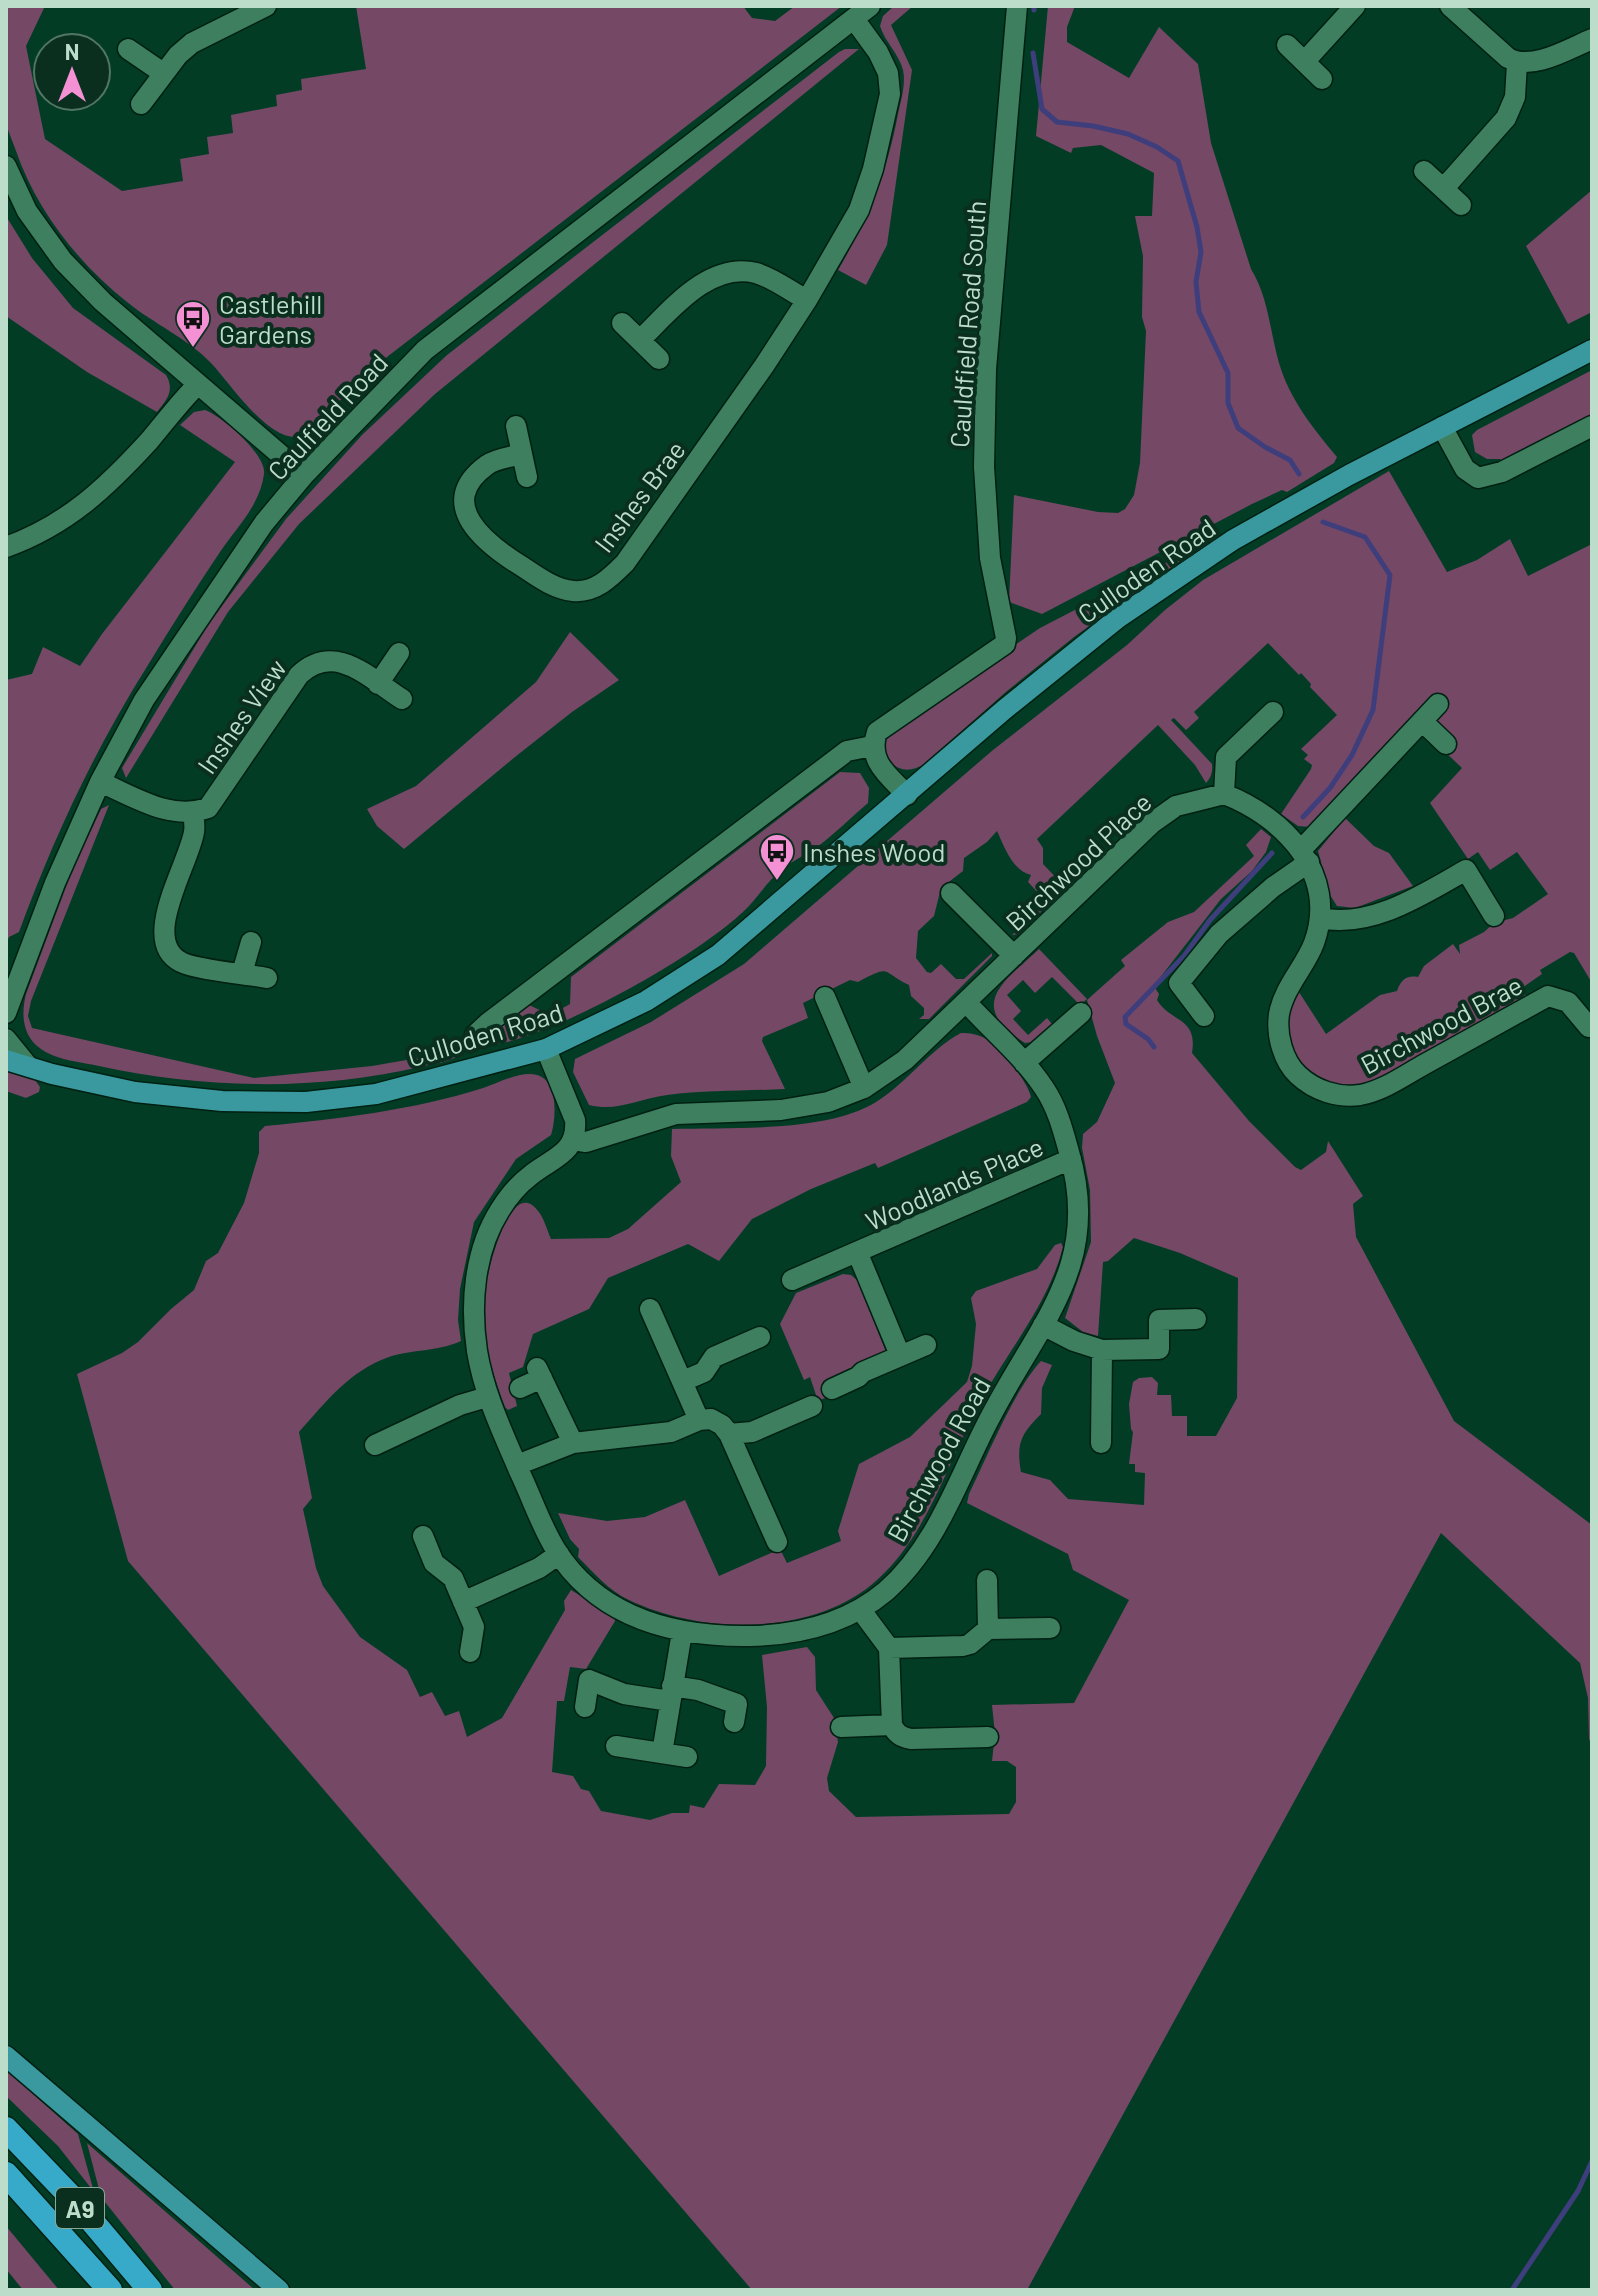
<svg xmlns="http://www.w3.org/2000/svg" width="1598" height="2296" viewBox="0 0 1598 2296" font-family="Barlow,sans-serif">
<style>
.green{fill:#754866}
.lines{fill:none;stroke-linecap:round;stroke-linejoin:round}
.stream{stroke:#3e3e7d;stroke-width:5}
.minor-casing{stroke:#002011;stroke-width:23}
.major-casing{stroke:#002011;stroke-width:23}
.highway-casing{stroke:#002011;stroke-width:27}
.minor{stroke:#3d7f5f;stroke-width:20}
.major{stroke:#39999f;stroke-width:20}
.highway{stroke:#37aac9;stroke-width:24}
.labels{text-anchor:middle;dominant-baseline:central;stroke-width:8;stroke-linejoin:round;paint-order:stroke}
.shield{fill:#0b2f1f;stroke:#88a997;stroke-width:2}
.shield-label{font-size:24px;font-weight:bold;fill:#bdddcb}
.poi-label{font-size:26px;fill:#bdddcb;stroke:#0b2f1f;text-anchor:start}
.street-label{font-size:26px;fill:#bdddcb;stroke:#0b2f1f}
</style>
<rect width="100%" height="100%" fill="#033c25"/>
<!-- green -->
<path class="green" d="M 6,6 L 45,6 L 26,46 L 45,139 L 122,191 L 183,181 L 180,159 L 209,154 L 207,137 L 233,133 L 231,115 L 277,106 L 276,95 L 302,90 L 301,79 L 366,69 L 356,6 L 743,6 L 752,18 L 775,21 L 795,6 L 842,6 L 387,357 L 302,436 C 271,446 230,383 211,363 C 187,338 154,324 127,302 C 78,263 37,211 16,151 C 13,142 8,132 6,122 C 4,111 6,97 6,86 C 6,59 6,33 6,6 Z
M 894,6 L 913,6 L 891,25 L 912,70 L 887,245 L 866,285 L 838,270 C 870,215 886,176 898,114 C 901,100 906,84 903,70 C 899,54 885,42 880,26 L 883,16 Z
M 1048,6 L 1075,6 L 1067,27 L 1067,42 L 1129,78 L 1159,27 L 1198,64 L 1211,143 L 1251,269 C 1268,296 1270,331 1279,363 C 1290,400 1313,428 1337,457 L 1334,463 L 1287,492 L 1282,490 L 1252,504 L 1042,614 L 1009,602 L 1014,495 L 1098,512 L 1118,513 L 1125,509 L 1134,495 L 1140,463 L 1146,331 L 1142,317 L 1143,256 L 1135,216 L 1152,216 L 1154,173 L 1101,145 L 1073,148 L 1071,153 L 1036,136 Z
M 845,49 L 859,49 L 435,394 L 299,524 L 228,612 L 126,778 L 122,768 L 208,625 L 286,519 L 362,435 L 447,355 L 839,52 Z
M 1592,190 L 1592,312 L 1568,324 L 1526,246 Z
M 6,216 L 32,258 L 73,308 L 166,375 C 175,390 167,400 157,412 L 87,372 L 6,316 Z
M 1592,370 L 1592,417 L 1504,465 L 1500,459 L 1487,459 L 1475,452 L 1472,435 L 1477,430 Z
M 205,410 C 222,416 267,455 264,474 C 260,505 237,527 220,552 C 195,589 171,627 148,665 C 95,749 53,839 19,932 L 9,937 L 6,945 L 6,680 L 32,674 L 43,647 L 80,666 L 102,634 L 235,462 L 180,425 L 194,412 Z
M 1389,471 L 1447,572 L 1477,560 L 1510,539 L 1528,576 L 1592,544 L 1592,983 L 1574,953 L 1570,952 L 1540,970 L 1542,974 L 1522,988 L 1526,997 L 1374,1083 L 1342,1088 L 1318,1080 L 1302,1067 L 1293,1052 L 1286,1023 L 1297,989 L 1326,1034 L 1380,995 L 1397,991 C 1401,980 1406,975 1418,977 L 1424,966 L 1453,944 L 1460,954 L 1459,945 L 1484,932 L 1494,923 L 1513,918 L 1548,894 L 1517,852 L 1490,870 L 1478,852 L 1468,859 L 1430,803 L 1462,768 L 1443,750 L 1417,714 L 1410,718 L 1311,827 L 1298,826 L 1281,814 L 1311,769 L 1312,765 L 1304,759 L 1308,755 L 1301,749 L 1337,715 L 1310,687 L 1311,684 L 1301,673 L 1299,675 L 1268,643 L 1194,712 L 1199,718 L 1186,730 L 1174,718 L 1171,720 L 1212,764 C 1213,772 1211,778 1206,783 L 1195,765 L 1158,725 L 1037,839 L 1043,848 L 1043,864 L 1066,888 L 1018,934 L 1012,935 L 1042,905 L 1042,897 L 1028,882 L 1031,875 C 1012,870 1005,848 997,831 L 987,842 L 964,858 L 963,871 L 941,888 L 934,916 L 918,931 L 916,958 L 927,972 L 931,973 L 941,964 L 956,979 L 964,979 L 992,953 L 992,956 L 929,1019 L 919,1019 L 924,1015 L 924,1008 L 911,996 L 909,985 C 880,971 892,964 858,982 L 850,980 L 803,1003 L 808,1018 L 763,1037 L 762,1041 L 785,1089 C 746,1091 706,1090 667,1095 C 637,1099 618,1112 589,1105 L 573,1072 L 575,1059 L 651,1022 L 744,964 L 993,750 L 1127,645 L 1165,610 L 1203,580 Z
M 1208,541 L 1074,637 L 1007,691 L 924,764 C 910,773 899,771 887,760 C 882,743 887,735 899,723 L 1040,628 Z
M 570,632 L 619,680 L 572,712 L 515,757 L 404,849 L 377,826 L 367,809 L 416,786 L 536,682 Z
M 840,772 L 860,773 L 869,788 L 868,803 C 851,817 835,834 817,847 C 805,855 792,861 781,870 C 768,881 760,894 749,906 C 703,954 546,1042 481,1047 L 482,1040 L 529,1005 L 550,1015 L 570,1004 L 571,977 Z
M 109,805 L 31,1001 L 28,1016 L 32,1028 L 254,1078 L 372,1066 L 418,1058 L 459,1040 L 467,1043 C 464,1047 460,1053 456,1057 C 447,1063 431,1064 420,1067 C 316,1091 204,1089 99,1066 C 81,1062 56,1060 41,1049 C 22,1036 21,1014 26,994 L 73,868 L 101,809 Z
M 1345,818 L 1374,846 L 1389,853 L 1413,886 L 1355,908 L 1337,906 L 1330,895 L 1318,851 Z
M 1261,829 L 1271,837 L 1266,852 L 1252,871 L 1221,899 L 1159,979 L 1155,988 L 1159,994 L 1157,1000 C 1171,1023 1198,1017 1192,1053 L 1249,1121 L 1295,1167 L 1301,1170 L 1326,1152 L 1328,1141 L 1363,1196 L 1353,1204 L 1356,1237 L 1454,1421 L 1592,1525 L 1592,1746 L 1589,1739 L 1588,1698 L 1580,1663 L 1441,1533 L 1027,2290 L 752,2290 L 128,1561 L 77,1374 L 122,1353 L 138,1342 L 171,1309 L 194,1290 L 206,1261 L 218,1253 L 244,1203 L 259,1153 L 259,1132 L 265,1126 C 338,1119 414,1110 483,1088 C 498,1083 522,1070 537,1075 C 559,1081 556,1119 551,1135 L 516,1159 L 474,1222 L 460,1289 L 458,1320 L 461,1341 C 436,1352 413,1349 389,1357 C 349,1371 326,1402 299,1432 L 312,1498 L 303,1509 L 316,1568 L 323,1586 L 360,1637 L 407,1670 L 420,1697 L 432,1692 L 445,1716 L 459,1711 L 467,1737 L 502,1718 L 565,1610 L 564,1601 L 571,1590 L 614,1616 L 615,1621 L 586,1669 L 570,1667 L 564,1701 L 557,1701 L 552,1772 L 573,1776 L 581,1789 L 589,1791 L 601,1811 L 650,1820 L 672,1813 L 689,1813 L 690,1805 L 704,1808 L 719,1784 L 755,1785 L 766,1766 L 767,1707 L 762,1655 L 807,1647 L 815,1657 L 816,1690 L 834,1718 L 838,1742 L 827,1778 L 829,1791 L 856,1817 L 1009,1814 L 1016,1802 L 1016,1767 L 1007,1761 L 992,1761 L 995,1734 L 992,1705 L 1074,1703 L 1129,1600 L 1073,1570 L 1068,1554 L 967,1503 L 969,1494 C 987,1457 1014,1390 1041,1361 L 1052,1365 L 1042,1388 L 1041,1414 C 1021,1434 1016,1443 1021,1472 L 1050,1480 L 1068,1499 L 1144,1505 L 1145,1473 L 1135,1472 L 1135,1464 L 1129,1464 L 1133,1432 L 1131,1429 L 1129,1404 L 1133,1382 L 1139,1378 L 1152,1377 L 1158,1383 L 1157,1395 L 1171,1395 L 1172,1416 L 1187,1416 L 1187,1436 L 1216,1436 L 1237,1398 L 1238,1278 L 1180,1253 L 1134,1238 L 1108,1261 L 1103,1262 L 1098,1336 L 1083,1332 L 1065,1318 L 1091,1242 L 1090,1190 L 1082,1148 L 1083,1134 L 1097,1122 L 1115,1083 L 1097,1036 L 1087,1000 L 1125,966 L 1121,960 L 1168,922 L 1194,912 L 1254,856 L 1246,845 Z
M 1039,949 L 1087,999 L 1080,1005 L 1052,977 L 1035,993 L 1023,980 L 1007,995 L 1021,1011 L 1013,1019 L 1028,1035 L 1047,1018 L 1052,1024 L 1033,1042 L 1025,1043 C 965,1005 1004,982 1039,949 Z
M 961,1033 C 970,1033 978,1034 986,1039 C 1001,1049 1027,1080 1031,1097 L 1027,1102 L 878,1168 L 875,1163 L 811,1189 L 752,1219 L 719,1261 L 688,1244 L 608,1278 L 589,1309 L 533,1334 L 523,1367 L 509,1373 L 517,1406 L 508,1410 L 505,1407 C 491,1371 482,1337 484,1299 C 484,1283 509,1172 538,1211 C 544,1218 547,1230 551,1239 L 609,1238 L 628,1229 L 681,1182 L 671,1156 L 672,1129 C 730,1127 826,1133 876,1102 C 907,1083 929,1050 961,1033 Z
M 6,1070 L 35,1080 L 40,1087 L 39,1092 L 26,1098 L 6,1091 Z
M 1061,1243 L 1063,1247 C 1048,1306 1005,1354 977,1408 C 947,1465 927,1535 877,1580 C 814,1637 702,1635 629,1600 C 609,1591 593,1572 578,1557 L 579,1549 L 570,1539 L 558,1513 L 607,1521 L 645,1517 L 685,1500 L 719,1576 L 780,1549 L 787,1563 L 841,1541 L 838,1531 L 859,1464 L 910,1437 L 967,1382 L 972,1366 L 976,1324 L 971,1298 L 976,1291 L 1037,1269 L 1055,1245 Z
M 843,1274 L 851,1275 L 857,1280 L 887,1354 L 825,1382 L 830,1396 L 818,1401 L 810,1377 L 804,1380 L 780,1324 L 796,1293 Z
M 6,2070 L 78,2134 L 94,2192 L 58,2146 L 6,2096 Z
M 87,2143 L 255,2290 L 175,2290 L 101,2197 Z
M 6,2226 L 59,2290 L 23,2290 L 6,2269 Z"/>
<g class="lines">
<!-- stream -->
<path class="stream" d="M 1034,10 L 1034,6
M 1033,53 L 1042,109 L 1057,122 L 1093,126 L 1128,134 L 1157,147 L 1178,161 L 1197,227 L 1201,252 L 1196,282 L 1199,312 L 1228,373 L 1228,403 L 1238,428 L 1265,447 L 1290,460 L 1299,474
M 1303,817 L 1330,788 L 1352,755 L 1373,710 L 1390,575 L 1365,537 L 1323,522
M 1154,1047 L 1148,1039 L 1126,1024 L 1125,1017 L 1184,956 L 1210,920 L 1272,853
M 1512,2290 L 1578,2191 L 1592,2161"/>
<!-- minor casing -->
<g class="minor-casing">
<path id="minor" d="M 1450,6 L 1508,58 C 1533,71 1568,49 1592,39
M 1287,45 L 1322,79
M 128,49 L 163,73
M 1305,61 L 1355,6
M 141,104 L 178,55 L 192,43 L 266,6
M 6,166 L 27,211 L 63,261 L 103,302 L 304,475
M 1424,171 L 1461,205
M 1444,188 L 1506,118 L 1515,97 L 1517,63
M 622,323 L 659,359
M 640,340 C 670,311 709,261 756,273 C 774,278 791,292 807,300
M 516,426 L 527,477
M 1442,427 L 1465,469 L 1478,478 L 1502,472 L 1592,426
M 522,454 C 511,457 495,459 487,465 C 433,504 487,545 523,567 C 538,577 554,589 573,591 C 595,593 610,578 625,563 L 764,366 L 807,300 L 859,210 L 873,169 L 890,94 L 888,73 L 878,52 L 854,19
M 6,547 C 67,525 106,488 149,441 C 165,422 180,402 198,384
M 378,684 L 399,653
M 1422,721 L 1446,744
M 100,782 C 135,797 170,821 208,808 L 299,675 C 335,641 369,678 402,699
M 1224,794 C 1284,817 1339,874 1314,943 C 1305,967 1284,987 1279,1014 C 1276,1035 1283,1061 1298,1075 C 1315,1091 1338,1098 1360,1095 C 1383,1091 1405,1075 1425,1064 C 1466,1041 1507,1019 1548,996 L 1568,1002 L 1589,1027
M 1224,794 L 1226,757 L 1273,712
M 907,795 C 888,775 867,761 877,732 L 1005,644 L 1006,638 L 990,558 L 984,467 L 986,369 L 1017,6
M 193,813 C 194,819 195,826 194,832 C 189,864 139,941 181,962 C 196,970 247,974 267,978
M 1301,850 L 1438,704
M 951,893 L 1014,956
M 1320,918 C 1371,929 1424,894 1466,870 L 1494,916
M 242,973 L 251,942
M 825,997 L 864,1088
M 6,1013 L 55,883 L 100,782 L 144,700 L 264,523 L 304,475 L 425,350 L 870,6
M 1204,1016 L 1179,983 L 1219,934 L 1273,887 L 1309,862
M 475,1035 L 488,1023 L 847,751 L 872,746
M 6,1039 L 28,1066
M 546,1049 L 575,1120 C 578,1153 552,1158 531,1175 C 519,1184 508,1197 500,1210 C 474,1251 470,1304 477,1351 C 484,1394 503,1433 520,1473 C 532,1498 541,1526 556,1550 C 599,1618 675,1637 750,1636 C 798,1635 848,1623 886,1591 C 938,1546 960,1473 992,1414 C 1040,1322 1102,1264 1069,1152 C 1063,1130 1057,1107 1044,1088 C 1023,1056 992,1031 967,1003
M 1024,1063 L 1081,1013
M 573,1140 L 586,1142 L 676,1114 L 781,1110 L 828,1102 L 864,1088 L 905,1060 L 1152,823 L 1176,806 L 1224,794
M 858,1254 L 900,1355
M 792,1280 L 1071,1159
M 650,1309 L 699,1420
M 1043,1325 L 1074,1341 L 1102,1350 L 1159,1349 L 1159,1320 L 1196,1319
M 537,1368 L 573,1443
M 683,1381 L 704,1372 L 714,1357 L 760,1337
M 520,1388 L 542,1378
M 832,1389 L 858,1377 L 863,1372 L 926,1345
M 729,1434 L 752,1432 L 812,1406
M 1101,1443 L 1102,1350
M 375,1445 L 460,1405 L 487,1397
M 517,1465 L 573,1443 L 671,1432 L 699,1420 L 711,1419 L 722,1425 L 729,1434 L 777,1542
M 423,1536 L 434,1563 L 453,1578 L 474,1627 L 470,1652
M 987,1580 L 988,1629
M 463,1602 L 539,1568 L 559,1554
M 860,1609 L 889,1648 L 892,1725 C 896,1734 901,1737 911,1739 L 988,1737
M 889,1648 L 963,1646 L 970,1644 L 988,1629 L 1050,1628
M 672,1686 L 698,1690 L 737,1704 L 734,1722
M 585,1707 L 589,1680 L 624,1694 L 670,1701
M 841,1727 L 892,1725
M 616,1746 L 687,1757
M 662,1753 L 682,1632"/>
</g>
<!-- major casing -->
<g class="major-casing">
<path id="major" d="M 6,1060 L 52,1074 L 135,1092 L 222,1101 L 306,1102 L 376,1094 L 546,1049 L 646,1001 L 718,955 L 1005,709 L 1118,618 L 1233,540 L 1349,475 L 1592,350
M 6,2056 L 279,2290"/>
</g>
<!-- highway casing -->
<g class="highway-casing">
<path id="highway" d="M 6,2129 L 75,2201 L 150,2290
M 6,2174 L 110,2290"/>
</g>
<!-- minor -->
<use href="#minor" class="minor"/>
<!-- major -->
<use href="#major" class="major"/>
<!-- highway -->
<use href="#highway" class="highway"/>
</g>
<!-- icons -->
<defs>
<g id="bus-pin" transform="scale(1.8)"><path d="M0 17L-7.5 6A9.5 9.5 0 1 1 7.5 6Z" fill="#f491d4" stroke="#0b2f1f"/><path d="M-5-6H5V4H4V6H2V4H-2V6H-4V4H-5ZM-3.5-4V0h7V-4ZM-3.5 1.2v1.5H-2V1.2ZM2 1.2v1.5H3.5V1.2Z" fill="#111"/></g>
</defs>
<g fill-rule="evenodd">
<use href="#bus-pin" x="193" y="318"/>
<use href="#bus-pin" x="777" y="851"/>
</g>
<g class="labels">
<!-- shield labels -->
<rect class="shield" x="56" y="2188" width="48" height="40" rx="6"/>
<g class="shield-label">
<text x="80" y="2208">A9</text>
</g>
<!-- poi labels -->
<g class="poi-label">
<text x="219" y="303">Castlehill<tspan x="219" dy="30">Gardens</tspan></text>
<text x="803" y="851">Inshes Wood</text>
</g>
<!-- street labels -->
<g class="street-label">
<text transform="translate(967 324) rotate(-86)">Cauldfield Road South</text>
<text transform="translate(327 416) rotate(-47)">Caulfield Road</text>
<text transform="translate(639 496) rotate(-53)">Inshes Brae</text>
<text transform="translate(1146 570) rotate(-35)">Culloden Road</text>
<text transform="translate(241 716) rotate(-55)">Inshes View</text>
<text transform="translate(1078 861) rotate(-43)">Birchwood Place</text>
<text transform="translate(1441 1024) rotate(-28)">Birchwood Brae</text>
<text transform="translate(485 1034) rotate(-17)">Culloden Road</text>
<text transform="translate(954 1183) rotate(-24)">Woodlands Place</text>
<text transform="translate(938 1459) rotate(-61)">Birchwood Road</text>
</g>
</g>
<!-- border -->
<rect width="1598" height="2296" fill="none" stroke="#bdddcb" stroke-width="16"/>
<!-- north arrow -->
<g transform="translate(72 72)"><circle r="38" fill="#0b2f1f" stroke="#527564" stroke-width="2"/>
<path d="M0-6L14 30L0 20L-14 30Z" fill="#f491d4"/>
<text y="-12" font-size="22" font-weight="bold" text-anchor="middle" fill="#bdddcb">N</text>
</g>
</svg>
